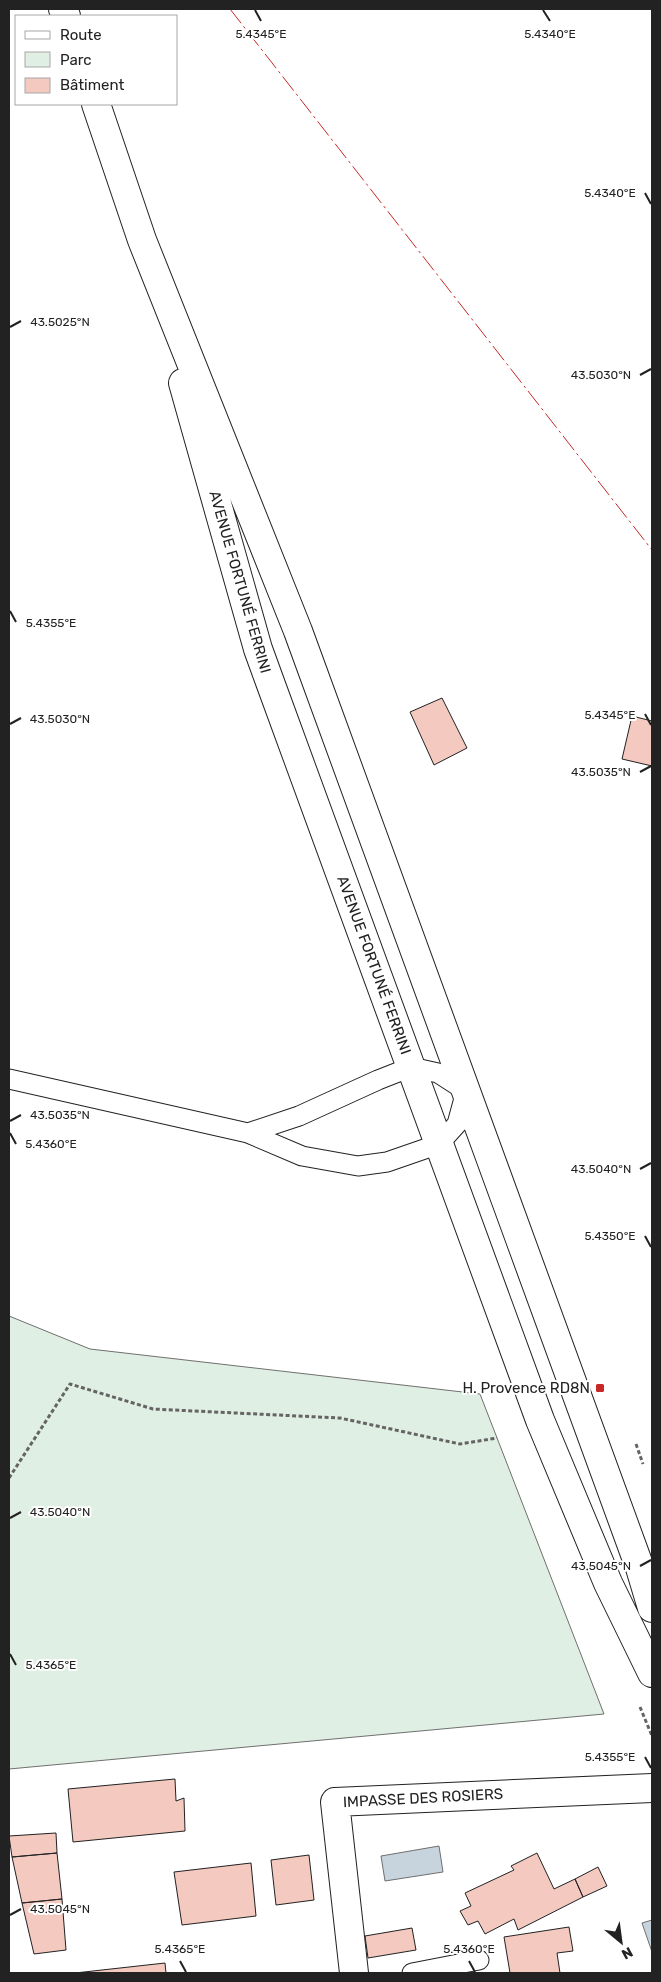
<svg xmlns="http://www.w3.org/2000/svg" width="661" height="1982" viewBox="0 0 661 1982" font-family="Rubik,sans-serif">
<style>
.green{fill:#e0efe3;stroke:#6f6f6f}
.water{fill:#c7d3dd;stroke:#6f6f6f}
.building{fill:#f3c9c0;stroke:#222}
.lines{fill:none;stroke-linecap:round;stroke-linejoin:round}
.lane-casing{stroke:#222;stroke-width:21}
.street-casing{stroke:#222;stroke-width:30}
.secondary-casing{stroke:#222;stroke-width:30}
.path{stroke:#646464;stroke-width:3;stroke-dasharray:4 2.5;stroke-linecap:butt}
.lane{stroke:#fff;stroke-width:19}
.street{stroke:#fff;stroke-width:28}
.secondary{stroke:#fff;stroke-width:28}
.power{stroke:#c62828;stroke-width:1;stroke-dasharray:18 4 2.5 4;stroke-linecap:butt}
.ticks{fill:none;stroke:#222;stroke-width:2}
.poi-dot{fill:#c62828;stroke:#fff;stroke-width:2}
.labels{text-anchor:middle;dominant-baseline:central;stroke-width:4;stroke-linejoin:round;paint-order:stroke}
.street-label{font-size:15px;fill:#222;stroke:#fff}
.poi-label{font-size:15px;fill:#222;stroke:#fff;text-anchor:end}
.ticks-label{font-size:12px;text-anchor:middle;fill:#222;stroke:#fff;stroke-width:4;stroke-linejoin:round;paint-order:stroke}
</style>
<rect width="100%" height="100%" fill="#fff"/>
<!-- green -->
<path class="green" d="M 9,1316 L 90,1349 L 480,1394 L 604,1714 L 9,1769 Z"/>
<!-- water -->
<path class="water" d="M 439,1846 L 443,1872 L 385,1881 L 381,1856 Z
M 652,1920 L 652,1952 L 642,1923 Z"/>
<!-- building -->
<path class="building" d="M 442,698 L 467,748 L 434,765 L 410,712 Z
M 632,716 L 652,721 L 652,766 L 622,759 Z
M 175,1779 L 176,1801 L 184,1798 L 185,1831 L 73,1842 L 68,1789 Z
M 56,1833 L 57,1853 L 12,1857 L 9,1836 Z
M 57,1853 L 62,1899 L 22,1903 L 12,1857 Z
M 537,1853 L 554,1889 L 575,1879 L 583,1897 L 518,1930 L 514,1919 L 485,1934 L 478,1921 L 468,1925 L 460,1911 L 471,1906 L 465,1893 L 514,1870 L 511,1866 Z
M 309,1855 L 314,1900 L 276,1905 L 271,1860 Z
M 251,1863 L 256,1916 L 182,1925 L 174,1872 Z
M 598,1867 L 607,1886 L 583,1897 L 575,1879 Z
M 62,1899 L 66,1950 L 34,1954 L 22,1903 Z
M 569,1927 L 573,1951 L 557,1953 L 560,1973 L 510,1973 L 504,1937 Z
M 412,1928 L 416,1950 L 368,1958 L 365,1936 Z
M 165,1963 L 166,1973 L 75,1973 Z"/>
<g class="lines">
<!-- lane casing -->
<g class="lane-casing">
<path id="lane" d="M 9,1079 L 248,1133 L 302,1156 L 358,1166 L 387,1162 L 439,1144 L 457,1124 L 466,1091 L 438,1073 L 411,1067 L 378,1080 L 299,1116 L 248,1133
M 412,1973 L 479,1960"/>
</g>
<!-- street casing -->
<g class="street-casing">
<path id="street" d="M 354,1973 L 335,1802 L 652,1788"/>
</g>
<!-- secondary casing -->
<g class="secondary-casing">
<path id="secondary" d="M 63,9 L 66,16
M 96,104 L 142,240 L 298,631 L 640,1568 L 652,1608
M 183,383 L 258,649 L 270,682 L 540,1420 L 608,1583 L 652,1673"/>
</g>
<!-- path -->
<path class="path" d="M 636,1444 L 643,1464
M 9,1478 L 70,1384 L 153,1409 L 340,1418 L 460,1444 L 497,1438
M 640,1707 L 652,1736"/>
<!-- lane -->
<use href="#lane" class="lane"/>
<!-- street -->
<use href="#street" class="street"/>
<!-- secondary -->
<use href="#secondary" class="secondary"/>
<!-- power -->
<path class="power" d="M 230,9 L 652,550"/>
</g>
<!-- ticks -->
<path class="ticks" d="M 255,10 L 261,21M 543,10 L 550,21M 645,193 L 651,204M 10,327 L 21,321M 640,375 L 651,369M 10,611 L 16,622M 645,714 L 651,725M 10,724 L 21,718M 640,772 L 651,766M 10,1121 L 21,1115M 10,1133 L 16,1144M 640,1169 L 651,1163M 645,1236 L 651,1247M 10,1518 L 21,1512M 640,1566 L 651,1560M 10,1654 L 16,1665M 645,1757 L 651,1768M 10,1915 L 21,1909M 180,1961 L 186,1972M 469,1961 L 475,1972"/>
<!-- markers -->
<rect class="poi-dot" x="595" y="1383" width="10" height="10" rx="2.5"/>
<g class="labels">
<!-- street labels -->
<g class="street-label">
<text transform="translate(240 582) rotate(74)">AVENUE FORTUNÉ FERRINI</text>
<text transform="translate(374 965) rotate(70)">AVENUE FORTUNÉ FERRINI</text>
<text transform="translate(423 1798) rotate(-3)">IMPASSE DES ROSIERS</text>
</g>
<!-- poi labels -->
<g class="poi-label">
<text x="590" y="1388">H. Provence RD8N</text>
</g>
</g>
<g class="ticks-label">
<text x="261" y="38">5.4345°E</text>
<text x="550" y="38">5.4340°E</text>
<text x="610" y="197">5.4340°E</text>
<text x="60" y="326">43.5025°N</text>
<text x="601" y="379">43.5030°N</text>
<text x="51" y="627">5.4355°E</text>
<text x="610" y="719">5.4345°E</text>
<text x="60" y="723">43.5030°N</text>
<text x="601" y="776">43.5035°N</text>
<text x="60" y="1119">43.5035°N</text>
<text x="51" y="1148">5.4360°E</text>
<text x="601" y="1173">43.5040°N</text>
<text x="610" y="1240">5.4350°E</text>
<text x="60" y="1516">43.5040°N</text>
<text x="601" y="1570">43.5045°N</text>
<text x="51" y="1669">5.4365°E</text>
<text x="610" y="1761">5.4355°E</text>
<text x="60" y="1913">43.5045°N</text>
<text x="180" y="1953">5.4365°E</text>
<text x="469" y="1953">5.4360°E</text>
</g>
<!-- border -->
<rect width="661" height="1982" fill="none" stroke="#222222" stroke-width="20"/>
<!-- legend -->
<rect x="15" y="15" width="162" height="90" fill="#ffffff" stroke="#a7a7a7"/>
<rect x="25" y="31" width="25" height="8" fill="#ffffff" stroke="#a7a7a7"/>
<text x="60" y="40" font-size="15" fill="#222222">Route</text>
<rect x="25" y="52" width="25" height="15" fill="#e0efe3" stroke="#a7a7a7"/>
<text x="60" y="65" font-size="15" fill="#222222">Parc</text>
<rect x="25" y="78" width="25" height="15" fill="#f3c9c0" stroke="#a7a7a7"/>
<text x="60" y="90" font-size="15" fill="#222222">Bâtiment</text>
<!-- north arrow -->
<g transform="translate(621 1942) rotate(151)" stroke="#ffffff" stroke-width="4" paint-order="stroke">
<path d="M0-4L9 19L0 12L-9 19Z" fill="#222222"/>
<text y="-8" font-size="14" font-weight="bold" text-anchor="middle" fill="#222222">N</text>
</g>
</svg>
